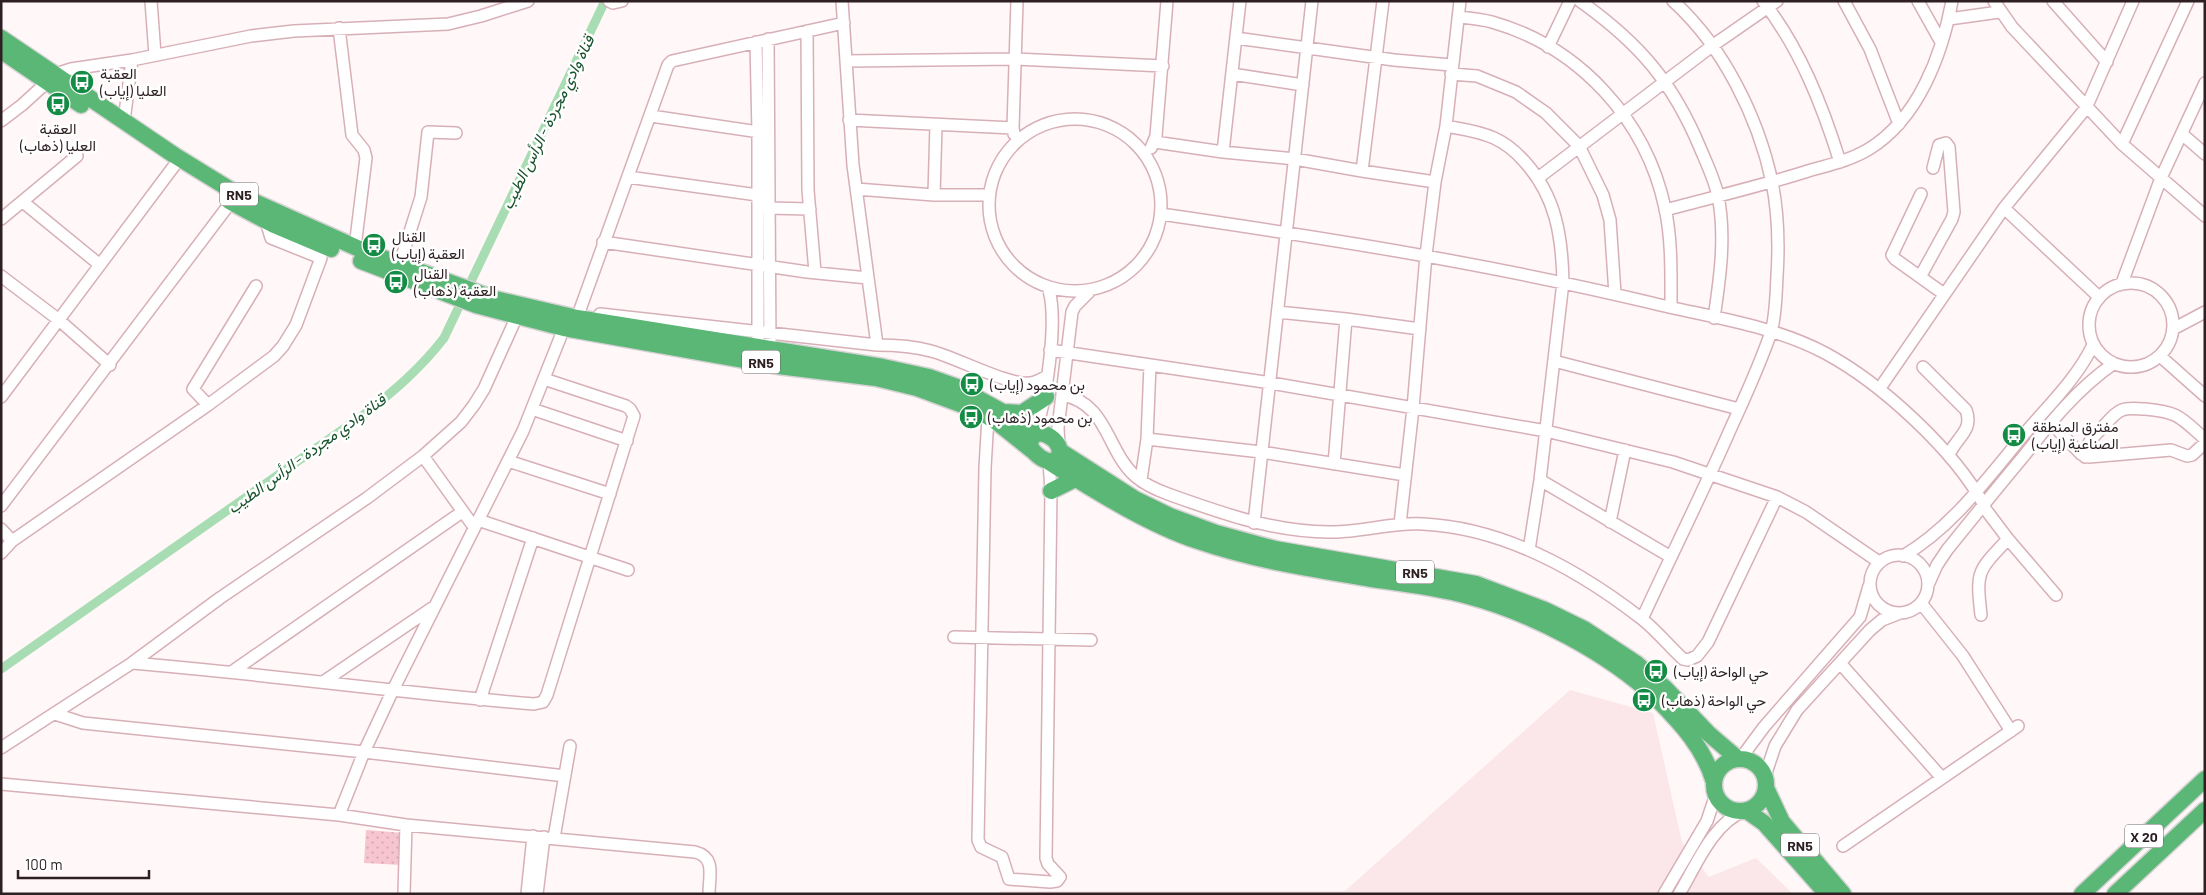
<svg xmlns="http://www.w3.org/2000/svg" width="2206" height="895" viewBox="0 0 2206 895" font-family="Barlow,Vazirmatn,sans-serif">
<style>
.built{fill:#fbe7ea}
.grass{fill:url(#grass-dots)}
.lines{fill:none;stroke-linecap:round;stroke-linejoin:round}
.canal{stroke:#a8ddb3;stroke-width:9}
.minor-casing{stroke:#d7b0b7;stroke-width:14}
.highway-casing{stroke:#d5d2d3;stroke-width:19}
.minor{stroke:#fff;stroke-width:11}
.highway{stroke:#5ab775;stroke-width:16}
.labels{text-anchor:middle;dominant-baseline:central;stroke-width:5;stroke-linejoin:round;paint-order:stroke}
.shield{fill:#fff;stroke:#6c6264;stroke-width:1}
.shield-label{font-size:14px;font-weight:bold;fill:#2d1f22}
.poi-label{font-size:15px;fill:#2d1f22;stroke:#fff;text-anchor:start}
.water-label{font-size:16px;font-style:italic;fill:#19532c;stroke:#fff}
</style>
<defs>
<pattern id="grass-dots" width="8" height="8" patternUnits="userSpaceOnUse" patternTransform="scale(1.25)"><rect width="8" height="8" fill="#f6c5ce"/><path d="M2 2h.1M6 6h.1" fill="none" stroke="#d3a9b1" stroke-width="1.8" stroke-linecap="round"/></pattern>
</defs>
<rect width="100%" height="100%" fill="#fff7f8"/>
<!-- built -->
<path class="built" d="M 1570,690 L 1653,713 L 1682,842 L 1709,877 L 1756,858 L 1793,894 L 999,894 L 1000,891 L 1345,891 Z"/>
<!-- grass -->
<path class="grass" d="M 366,830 L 403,833 L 401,865 L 364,863 Z"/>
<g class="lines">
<!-- canal -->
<path class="canal" d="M 1,669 L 362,416 C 393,392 420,369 444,338 L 605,1"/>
<!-- minor casing -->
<g class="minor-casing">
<path id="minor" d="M 151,1 L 155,55
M 609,1 L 613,3 L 622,1
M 842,1 L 853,165 L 877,345 C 895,345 913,346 931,351 C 955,357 1009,386 1030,383 C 1036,383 1042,379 1047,376
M 1580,1 C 1639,43 1673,82 1701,150 C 1707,164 1715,181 1718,196 C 1726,236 1720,278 1714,318
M 1763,1 C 1800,49 1822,104 1840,162
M 1844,1 L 1870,49 L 1899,124
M 1918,1 L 1941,42
M 1994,1 L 2012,27 L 2122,144 L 2205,216
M 2053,1 L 2107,62
M 1458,17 C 1469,18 1481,19 1492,22 C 1580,47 1646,120 1665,208 C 1672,240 1671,275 1671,307
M 1949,19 L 1999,12
M 339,28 L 352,135 L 364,150 L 366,158 L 355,247
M 807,31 L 808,190 L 815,272
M 1236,38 L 1394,60 L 1451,65
M 768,39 L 770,348
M 756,42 L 758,133 L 758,346
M 1548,47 L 1570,1
M 846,61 L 1015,59 L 1163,66
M 1232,74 L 1303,85
M 1451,74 L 1477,76 L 1516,92 L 1546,113 L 1579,146 L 1603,195 L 1610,220 L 1615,294
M 651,116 L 766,133
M989 205a86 86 0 1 1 172 0a86 86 0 1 1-172 0Z
M 849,120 L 1013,128
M 1,121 L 22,105 L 56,74 L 71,69 L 132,60 L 251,36 L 294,31 L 448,24 L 481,16 L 528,1
M 124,121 L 132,60
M 1446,126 C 1462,129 1479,131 1494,138 C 1505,143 1516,152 1524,161 C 1556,196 1562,236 1563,282 L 1540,480 L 1529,550
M 1014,134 L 1013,128 L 1017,1
M 2182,134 L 2205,154
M 1155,142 L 1223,152 L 1295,159 L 1362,171 L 1435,182
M 2122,144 L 2188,1
M 1151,148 L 1156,136 L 1167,1
M 1223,152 L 1240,1
M 1362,171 L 1383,1
M 628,177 L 765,196
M 1538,178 L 1712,46 L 1777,1
M 856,189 L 934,195 L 989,195
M 1921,194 L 1892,255 L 1895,259 L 1944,294
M 934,195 L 936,125
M 23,202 L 100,265
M 768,208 L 810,209
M 2004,208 L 2099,297
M 1665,210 C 1713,197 1761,186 1808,171 C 1829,165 1851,160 1869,149 C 1918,119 1942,55 1952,1
M 1161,214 C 1326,238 1490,264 1652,303 C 1709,317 1772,325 1825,353 C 1881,383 1954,450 1984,505
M 1,219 L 77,156
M 603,242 L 807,272 L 868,278
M 400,263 L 421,197 L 428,132 L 456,133
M 1,276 L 59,320 L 110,365
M 1920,277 L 1952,219 L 1954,212 L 1949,147 L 1946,143 L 1939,145 L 1933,168
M2089 325a42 42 0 1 1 84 0a42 42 0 1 1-84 0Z
M 2122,283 L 2161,178 L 2205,83
M 1278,312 L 1346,319
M 600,314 L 877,345
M 577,318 L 668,65 L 672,61 L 844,23
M 2173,329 L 2205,312
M 1050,350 L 1271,383 L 1546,431 L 1673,462 L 1777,497 L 1806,512 L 1879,562
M 2160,356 L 2205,396
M 1554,361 L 1739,409
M 1923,367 L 1966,410 C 1974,431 1956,437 1949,455
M 1880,388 L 2004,208 L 2086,108 L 2133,1
M 1062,395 C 1108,403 1106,450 1135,476 C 1144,484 1157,490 1168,494 C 1221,513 1276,533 1333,532 C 1363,532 1393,522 1423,524 C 1505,528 1579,570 1642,619 C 1657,631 1669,646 1683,659 L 1688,660 L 1697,656 L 1708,642 L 1777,497
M 1,397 L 174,166
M 208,405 L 193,389 L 256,286
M 532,409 L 627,441
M 988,417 L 985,468 L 978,840 L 981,847 L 1002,857 L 1009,879 L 1050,882 L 1057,881 L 1060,877 L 1048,864 L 1046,858 L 1051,491 L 1049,462
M 2051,423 L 2081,454 L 2089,457 L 2171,450 L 2187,456 L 2192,455 L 2205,443
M 1035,434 C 1046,400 1058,324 1049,290
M 1147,439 L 1261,452 L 1405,475
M 1059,446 L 1058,428 L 1072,312 L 1075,306 L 1089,292
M 423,456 L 474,527
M 2085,457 C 2086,443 2093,437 2102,428 C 2108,422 2114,413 2122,410 C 2129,407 2138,409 2145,409 C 2179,412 2180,417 2205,439
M 508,461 L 610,494
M 1334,464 L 1346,319 L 1420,329
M 1141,480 L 1147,439 L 1150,365
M 1540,480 L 1671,557
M 1,506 L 231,202
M 1983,506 L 2008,539 L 2056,595
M 478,520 L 628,570
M 1610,522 L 1625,450
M 1254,523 L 1312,1
M 1400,524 L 1413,408 L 1426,255 L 1435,182 L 1446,126 L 1460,1
M 1,529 L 12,541
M 1,553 L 12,541 L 208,405 L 274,356 L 283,346 L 296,325 L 321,258 L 271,238 L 266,221
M1870 584a29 29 0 1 1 58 0a29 29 0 1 1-58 0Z
M 1903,556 C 1953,527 1989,476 2026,432 C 2050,404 2077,378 2093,345
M 1928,585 L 1937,565 L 1947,550 C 1972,519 1997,488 2023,457 C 2050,423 2077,389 2113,364
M 1921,603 L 1963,656 L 2011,731
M 1981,615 C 1976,571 1977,572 2008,539
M 1642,619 C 1671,556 1702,494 1730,430 C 1744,399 1760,365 1771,332 C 1776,315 1776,294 1777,276 C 1779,245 1778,212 1772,182 C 1758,117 1723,46 1673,1
M 954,637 L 1091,640
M 132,663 C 266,674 400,693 534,704 L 543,702 L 547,695 L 634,416 L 630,409 L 626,406 L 544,379
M 1840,663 L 1942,778
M 233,671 L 462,512
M 323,682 L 435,606
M 480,700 L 533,538
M 55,714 L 83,723 L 364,752 L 565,776
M 1,748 L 132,663 L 220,598 L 367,498 L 423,456 L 461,422 L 474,405 L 484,389 L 517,316
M 1741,758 L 1764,727 L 1860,617 L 1869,586
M 1765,776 L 1775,746 L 1797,710 L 1870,630 L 1882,620 L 1900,613
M 1,784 L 339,815 L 406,825 L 695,852 C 716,857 709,876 709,894
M 339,815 L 364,752 L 392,692 L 523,431 L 564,328
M 554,838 L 570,746
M 1843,846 L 2018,726
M 404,894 L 406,825
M 527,894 L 533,836
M 537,894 L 544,837
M 1664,894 L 1707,821 L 1716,794
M 1679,894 C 1696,866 1712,824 1744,811"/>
</g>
<!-- highway casing -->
<g class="highway-casing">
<path id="highway" d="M 1,38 L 174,155 L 239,195 L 364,251 L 495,299 L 577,318 L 883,367 L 929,377 L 957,387 L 1003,412 L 1035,434
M 6,54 L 81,105
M 229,201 L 274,225 L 331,249
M 361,261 L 476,305 L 564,328 L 778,366 L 876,378 L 917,388 L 979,411 L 998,423 L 1033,451
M 1004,412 L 1022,413 L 1046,397
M 1038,433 C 1050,434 1060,442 1060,454 L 1055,461 C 1044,463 1036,455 1030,447 L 1031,438 Z
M 1060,451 L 1135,499 L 1170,516 L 1216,533 L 1275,549 L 1476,584 L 1545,610 L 1584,629 L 1637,664 L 1665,688 L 1709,734 L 1737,758
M 1049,462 C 1094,490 1147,524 1198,541 C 1256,561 1317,570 1378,580 C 1408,584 1439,588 1468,596 C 1532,613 1608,653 1656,698 C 1681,723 1704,748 1714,782
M 1051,491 L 1077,478
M1714 785a26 26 0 1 1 52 0a26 26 0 1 1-52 0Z
M 1767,790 L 1782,822 L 1843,894
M 1747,811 L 1764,823 L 1827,894
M 2082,894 L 2205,779
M 2115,894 L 2205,810"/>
</g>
<!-- minor -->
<use href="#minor" class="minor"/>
<!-- highway -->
<use href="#highway" class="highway"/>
</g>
<!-- icons -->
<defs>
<g id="bus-disc" transform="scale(1.25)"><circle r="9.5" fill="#158c46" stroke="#fff"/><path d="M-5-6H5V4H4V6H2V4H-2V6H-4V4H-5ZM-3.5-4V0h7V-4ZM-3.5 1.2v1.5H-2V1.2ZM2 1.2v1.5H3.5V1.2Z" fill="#fff"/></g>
</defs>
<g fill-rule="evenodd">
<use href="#bus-disc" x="82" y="82"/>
<use href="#bus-disc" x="58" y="104"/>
<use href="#bus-disc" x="374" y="245"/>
<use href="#bus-disc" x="396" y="282"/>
<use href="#bus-disc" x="972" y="384"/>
<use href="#bus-disc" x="971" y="417"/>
<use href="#bus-disc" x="2014" y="435"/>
<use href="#bus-disc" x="1656" y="671"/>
<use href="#bus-disc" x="1644" y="700"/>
</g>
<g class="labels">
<!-- shield labels -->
<g class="shield">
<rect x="220" y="182.5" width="38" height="23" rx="4"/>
<rect x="742" y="350.5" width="38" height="23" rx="4"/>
<rect x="1396" y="560.5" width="38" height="23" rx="4"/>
<rect x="2125" y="824.5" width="38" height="23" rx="4"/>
<rect x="1781" y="833.5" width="38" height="23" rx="4"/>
</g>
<g class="shield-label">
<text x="239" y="194">RN5</text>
<text x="761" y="362">RN5</text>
<text x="1415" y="572">RN5</text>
<text x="2144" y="836">X 20</text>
<text x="1800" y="845">RN5</text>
</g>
<!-- poi labels -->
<g class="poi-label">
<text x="100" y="73">العقبة<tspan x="100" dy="17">العليا (إياب)</tspan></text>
<text x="58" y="128" text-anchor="middle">العقبة<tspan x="58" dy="17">العليا (ذهاب)</tspan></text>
<text x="392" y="236">القنال<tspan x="392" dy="17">العقبة (إياب)</tspan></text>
<text x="414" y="273">القنال<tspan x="414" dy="17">العقبة (ذهاب)</tspan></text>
<text x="990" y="384">بن محمود (إياب)</text>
<text x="988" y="417">بن محمود (ذهاب)</text>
<text x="2032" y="426">مفترق المنطقة<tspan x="2032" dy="17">الصناعية (إياب)</tspan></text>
<text x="1674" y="671">حي الواحة (إياب)</text>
<text x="1662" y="700">حي الواحة (ذهاب)</text>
</g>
<!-- water labels -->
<g class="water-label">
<text transform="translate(547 122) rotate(-64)">قناة وادي مجردة - الرأس الطيب</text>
<text transform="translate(306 453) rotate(-36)">قناة وادي مجردة - الرأس الطيب</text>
</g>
</g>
<!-- border -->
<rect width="2206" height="895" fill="none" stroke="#2d1f22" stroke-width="5"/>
<!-- scale -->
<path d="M18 870v8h131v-8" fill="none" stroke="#2d1f22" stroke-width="2.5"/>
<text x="25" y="870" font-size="15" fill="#2d1f22" stroke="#ffffff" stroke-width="4" paint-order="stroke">100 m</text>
</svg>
